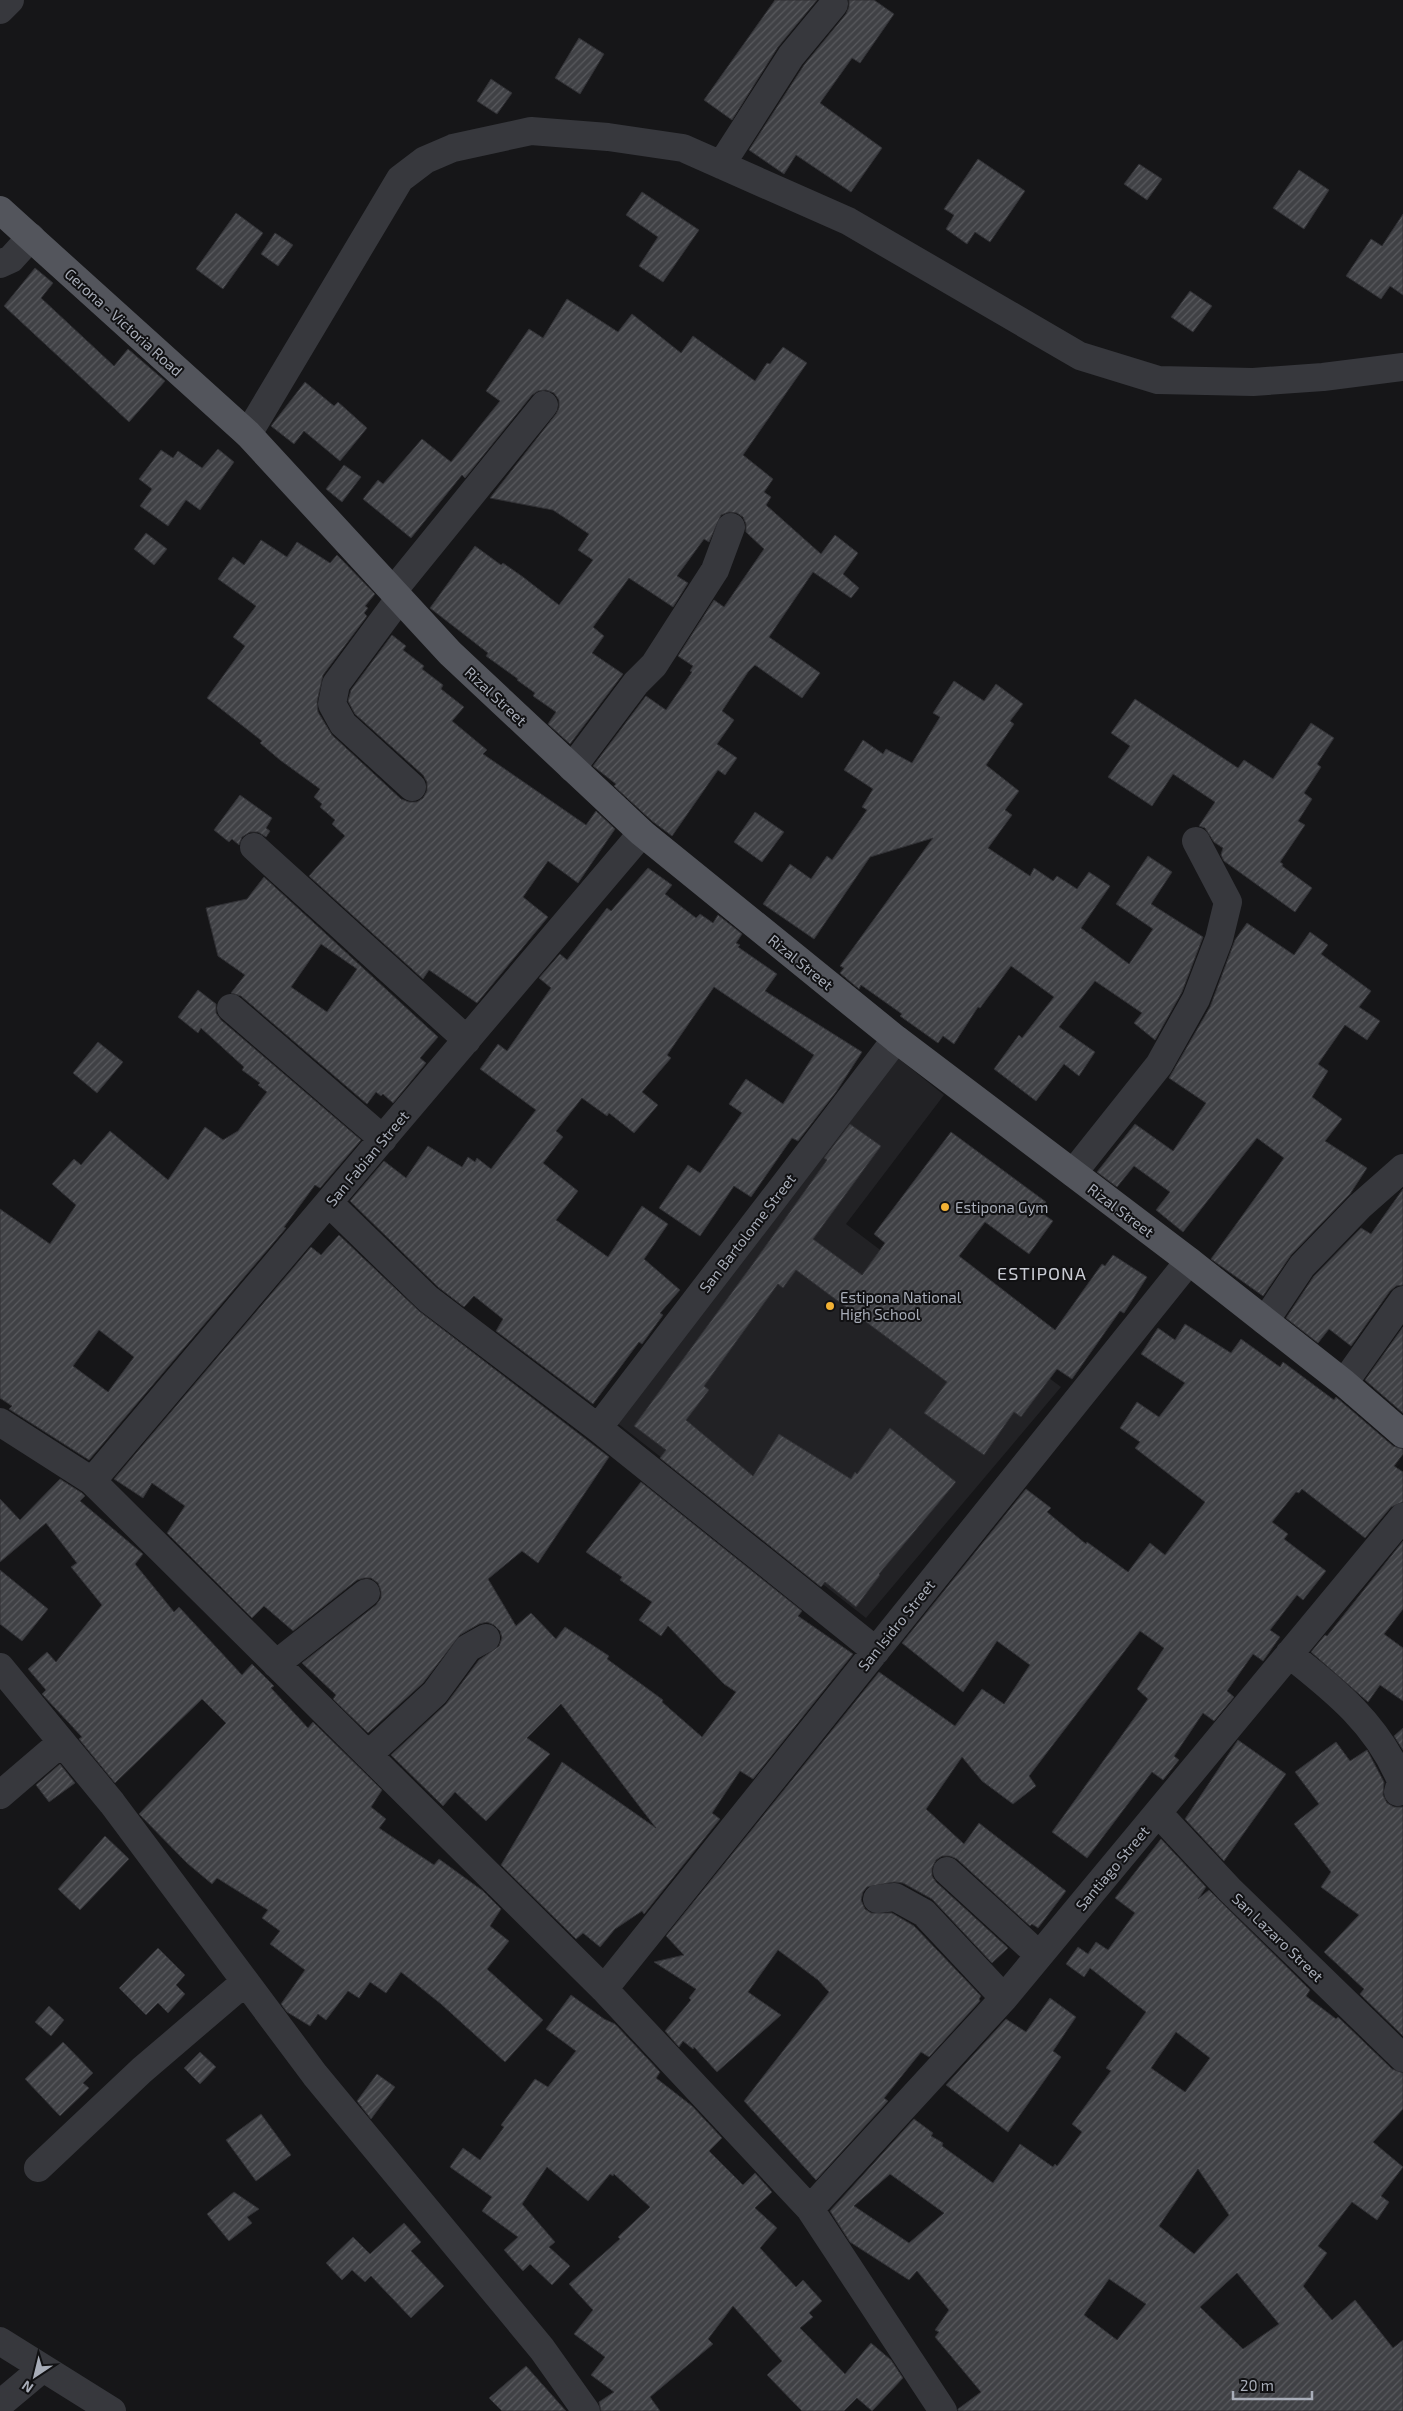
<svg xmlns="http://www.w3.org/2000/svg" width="1403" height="2411" viewBox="0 0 1403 2411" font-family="'Exo 2',sans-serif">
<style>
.built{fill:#222225}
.building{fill:url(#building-hatch);stroke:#303034;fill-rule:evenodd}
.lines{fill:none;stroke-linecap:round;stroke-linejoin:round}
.minor{stroke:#37383d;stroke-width:28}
.major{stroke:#53555c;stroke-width:28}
.poi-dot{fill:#f2b134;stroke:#111113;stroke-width:2}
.labels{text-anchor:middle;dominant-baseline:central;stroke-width:4;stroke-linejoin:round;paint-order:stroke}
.street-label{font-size:15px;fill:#a8adb8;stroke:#111113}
.poi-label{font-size:15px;fill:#a8adb8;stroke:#111113;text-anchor:start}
.quarter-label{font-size:18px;letter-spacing:1px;fill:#c9ccd4;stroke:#111113}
</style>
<defs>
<pattern id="building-hatch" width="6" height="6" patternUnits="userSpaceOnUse" patternTransform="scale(1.25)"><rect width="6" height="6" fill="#404145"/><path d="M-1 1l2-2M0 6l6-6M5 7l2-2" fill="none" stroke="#595a5e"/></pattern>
</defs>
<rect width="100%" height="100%" fill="#161618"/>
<!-- built -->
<path class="built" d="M 898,1058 L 944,1095 L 846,1224 L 1061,1387 L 866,1618 L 616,1422 Z"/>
<!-- building -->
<path class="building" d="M 775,0 L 817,0 L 778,47 L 732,120 L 704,100 Z
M 849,0 L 874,0 L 894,14 L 860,63 L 852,58 L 820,103 L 882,148 L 851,192 L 796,155 L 784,174 L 749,150 L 804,65 L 846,14 L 849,7 Z
M 579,38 L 604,54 L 580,94 L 555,78 Z
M 491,79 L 512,93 L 497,114 L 477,101 Z
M 978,159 L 1025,191 L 990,242 L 975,232 L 967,244 L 946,229 L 954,215 L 944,209 Z
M 1139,164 L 1162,179 L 1147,200 L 1124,184 Z
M 1299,170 L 1329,190 L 1304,229 L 1273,208 Z
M 642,192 L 699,230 L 663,282 L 639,266 L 658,237 L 626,215 Z
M 236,213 L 263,233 L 223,289 L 196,269 Z
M 1403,214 L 1403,295 L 1390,286 L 1381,299 L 1346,276 L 1371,239 L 1382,246 Z
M 275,233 L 293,245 L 278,266 L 261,254 Z
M 35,268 L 53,283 L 41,298 L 114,366 L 128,349 L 165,381 L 129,422 L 4,306 Z
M 1190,291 L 1212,306 L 1193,332 L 1171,317 Z
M 567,299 L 618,332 L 632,314 L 681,353 L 693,336 L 755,381 L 767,363 L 770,364 L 783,347 L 807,363 L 743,455 L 773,479 L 764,492 L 771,497 L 766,505 L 821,554 L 835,535 L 858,553 L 843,574 L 859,588 L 851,598 L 813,572 L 769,637 L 820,673 L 802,698 L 755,665 L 748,672 L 722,711 L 734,720 L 717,744 L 737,758 L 725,775 L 718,770 L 672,836 L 652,821 L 614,786 L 616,784 L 593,766 L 646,696 L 666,710 L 692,672 L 690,671 L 693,666 L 678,656 L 714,600 L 724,607 L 764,549 L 746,532 L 746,524 L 743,517 L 737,513 L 729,512 L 721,515 L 709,542 L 704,539 L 677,576 L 688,583 L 673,607 L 629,578 L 593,627 L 604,636 L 592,653 L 623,674 L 570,744 L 548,724 L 556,712 L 533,696 L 535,693 L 517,680 L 518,679 L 486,656 L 488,653 L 430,608 L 475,546 L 501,565 L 503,563 L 523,577 L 559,605 L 593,560 L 578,550 L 589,534 L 553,510 L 490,498 L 556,414 L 559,408 L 559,400 L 554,393 L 546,390 L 538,391 L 532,395 L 465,478 L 462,475 L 411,538 L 363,499 L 378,480 L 383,484 L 422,439 L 451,462 L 500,401 L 486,391 L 529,329 L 543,338 Z
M 305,382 L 334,406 L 338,402 L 367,428 L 340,461 L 304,431 L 294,444 L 271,426 Z
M 218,449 L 234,462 L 200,510 L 186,500 L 168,526 L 140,506 L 152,489 L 139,479 L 161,450 L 173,458 L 178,451 L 202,468 Z
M 344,465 L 361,477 L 342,502 L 326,489 Z
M 146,533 L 167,549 L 154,565 L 134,549 Z
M 261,540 L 287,557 L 297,542 L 330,563 L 337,555 L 375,594 L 365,606 L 368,608 L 364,613 L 367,616 L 323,675 L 317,702 L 318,712 L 332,735 L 401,799 L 409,802 L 417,802 L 423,798 L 427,791 L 427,782 L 423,775 L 355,714 L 348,701 L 351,690 L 392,635 L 406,646 L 403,650 L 424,666 L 422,669 L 443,685 L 441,689 L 464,707 L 452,721 L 487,750 L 483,754 L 586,825 L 596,811 L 615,829 L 578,883 L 548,861 L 523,897 L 548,917 L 477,1003 L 429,970 L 423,979 L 309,876 L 345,836 L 332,824 L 335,820 L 320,807 L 322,804 L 314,797 L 320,789 L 280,760 L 260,743 L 262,741 L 207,698 L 245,646 L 233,637 L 256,606 L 218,579 L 233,557 L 244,565 Z
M 954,681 L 984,701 L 996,684 L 1023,704 L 1010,721 L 1014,724 L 986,765 L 1019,791 L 1005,810 L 1012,815 L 988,848 L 1030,876 L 1034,868 L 1053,881 L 1057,876 L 1077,889 L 1089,872 L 1110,886 L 1081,928 L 1129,964 L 1153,929 L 1116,904 L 1148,856 L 1172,872 L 1151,904 L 1203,937 L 1182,992 L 1155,1040 L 1134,1023 L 1142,1013 L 1095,981 L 1059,1027 L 1095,1052 L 1079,1076 L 1064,1064 L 1036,1101 L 994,1069 L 1019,1035 L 1022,1038 L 1054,997 L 1011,966 L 980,1008 L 978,1007 L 954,1044 L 943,1036 L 938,1043 L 900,1016 L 902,1014 L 861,985 L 859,989 L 840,973 L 844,968 L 840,966 L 933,838 L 870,857 L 814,939 L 763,904 L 790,864 L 811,879 L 827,856 L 832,860 L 867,810 L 862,807 L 873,789 L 844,770 L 863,740 L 883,754 L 886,749 L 912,763 L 940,717 L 933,713 Z
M 1135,699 L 1238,768 L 1244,760 L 1273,779 L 1311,723 L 1334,738 L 1317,764 L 1321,767 L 1304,793 L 1312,799 L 1298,821 L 1305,825 L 1280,862 L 1283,864 L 1282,866 L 1312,888 L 1295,912 L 1224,861 L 1221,855 L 1223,848 L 1214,842 L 1205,828 L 1199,826 L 1215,802 L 1173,774 L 1152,806 L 1108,777 L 1130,746 L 1111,733 Z
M 240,795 L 272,818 L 266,828 L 270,831 L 266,837 L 258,832 L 250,832 L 242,837 L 239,845 L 232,839 L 229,842 L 214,830 Z
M 755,812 L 784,832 L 762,862 L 734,842 Z
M 648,868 L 672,885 L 665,894 L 696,918 L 700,914 L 713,923 L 718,915 L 742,934 L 736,943 L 740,945 L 738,947 L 777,974 L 765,991 L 862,1052 L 836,1092 L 798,1141 L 792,1138 L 751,1197 L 734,1186 L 700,1236 L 659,1208 L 688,1165 L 700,1173 L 742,1113 L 729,1104 L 746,1079 L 783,1104 L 814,1055 L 801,1046 L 714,987 L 667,1055 L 671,1058 L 642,1092 L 658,1105 L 634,1133 L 609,1113 L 607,1116 L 582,1098 L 556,1131 L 563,1137 L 543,1163 L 578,1191 L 556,1220 L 608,1257 L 642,1206 L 668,1224 L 644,1259 L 680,1290 L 660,1313 L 663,1315 L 642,1344 L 639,1342 L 593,1404 L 496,1331 L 503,1319 L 474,1296 L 464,1307 L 438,1287 L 350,1201 L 384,1161 L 406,1178 L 428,1146 L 462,1167 L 468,1157 L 475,1162 L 477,1158 L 491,1169 L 536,1110 L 480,1069 L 498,1044 L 507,1051 L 551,988 L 539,978 L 560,954 L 567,960 L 607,908 L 611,911 Z
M 264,877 L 438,1037 L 420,1058 L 426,1063 L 393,1103 L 383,1094 L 381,1096 L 376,1092 L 367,1104 L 241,996 L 231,993 L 245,975 L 218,956 L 206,908 L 247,899 ZM 321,944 L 357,969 L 327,1012 L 291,987 Z
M 1247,923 L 1294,955 L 1310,932 L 1328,945 L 1321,954 L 1371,991 L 1359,1007 L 1380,1021 L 1367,1040 L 1345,1025 L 1318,1064 L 1328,1071 L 1312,1097 L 1342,1119 L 1325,1141 L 1367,1168 L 1350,1194 L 1291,1255 L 1263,1296 L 1211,1259 L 1284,1158 L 1257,1138 L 1183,1232 L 1156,1210 L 1170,1192 L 1134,1166 L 1117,1187 L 1097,1172 L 1135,1124 L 1173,1151 L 1206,1103 L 1169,1078 L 1210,1007 L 1235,940 Z
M 198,990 L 216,1004 L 216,1013 L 221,1020 L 361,1140 L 320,1188 L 315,1185 L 284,1227 L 286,1228 L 89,1460 L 9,1409 L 12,1406 L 0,1398 L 0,1209 L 50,1244 L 76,1205 L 52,1184 L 74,1159 L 81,1165 L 110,1131 L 168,1180 L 205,1127 L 223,1140 L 238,1131 L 267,1092 L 258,1085 L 260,1083 L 242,1070 L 244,1067 L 201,1028 L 198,1033 L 178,1017 ZM 99,1330 L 134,1357 L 108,1392 L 73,1366 Z
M 98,1042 L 123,1062 L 97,1093 L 73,1073 Z
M 850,1124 L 881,1146 L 813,1239 L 862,1275 L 885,1243 L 874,1234 L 951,1132 L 1046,1202 L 1039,1211 L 1053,1221 L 1029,1254 L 985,1222 L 959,1256 L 1055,1330 L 1102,1264 L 1105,1266 L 1113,1255 L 1147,1277 L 1124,1313 L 1120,1311 L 1072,1379 L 1057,1369 L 1021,1417 L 1014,1412 L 984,1455 L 924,1413 L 947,1382 L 796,1270 L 783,1288 L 778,1284 L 704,1386 L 709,1390 L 686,1420 L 753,1476 L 779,1434 L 851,1479 L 855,1472 L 857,1474 L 890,1428 L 956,1482 L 879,1574 L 880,1575 L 856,1607 L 825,1582 L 821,1587 L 660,1458 L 666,1450 L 634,1426 L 752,1265 L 827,1160 L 824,1158 Z
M 1403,1189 L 1403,1285 L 1396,1286 L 1390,1291 L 1351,1346 L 1329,1329 L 1318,1343 L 1286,1318 L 1314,1276 L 1361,1228 L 1371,1234 Z
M 339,1235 L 419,1311 L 609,1457 L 538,1563 L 522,1551 L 488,1579 L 516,1626 L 531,1613 L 556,1639 L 565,1627 L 609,1656 L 607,1659 L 663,1700 L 662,1702 L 702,1737 L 736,1692 L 724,1684 L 668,1626 L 661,1636 L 639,1620 L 652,1602 L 620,1580 L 622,1577 L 586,1552 L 641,1482 L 802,1611 L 798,1616 L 853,1654 L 753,1779 L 740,1771 L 712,1813 L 720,1819 L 644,1914 L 642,1911 L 615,1929 L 600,1947 L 583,1933 L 576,1939 L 501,1865 L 562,1762 L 656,1828 L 561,1704 L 527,1738 L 550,1754 L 486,1821 L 455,1792 L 443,1806 L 391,1755 L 446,1704 L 479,1660 L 499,1646 L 502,1638 L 500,1631 L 494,1625 L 487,1622 L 479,1624 L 460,1635 L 423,1683 L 368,1733 L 333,1699 L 336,1695 L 302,1663 L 376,1605 L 381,1598 L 381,1591 L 378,1583 L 371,1578 L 364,1578 L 357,1580 L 293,1631 L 264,1606 L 252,1618 L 167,1533 L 185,1506 L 152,1483 L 143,1498 L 114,1479 L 311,1247 L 321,1255 Z
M 1185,1324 L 1231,1353 L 1241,1339 L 1280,1367 L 1283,1362 L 1334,1400 L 1336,1397 L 1393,1446 L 1403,1449 L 1403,1454 L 1394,1466 L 1403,1472 L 1403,1502 L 1391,1507 L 1365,1538 L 1302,1489 L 1299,1493 L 1296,1492 L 1272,1522 L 1288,1534 L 1284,1539 L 1326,1571 L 1303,1600 L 1297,1595 L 1270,1630 L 1280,1637 L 1263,1661 L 1253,1654 L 1227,1691 L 1234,1697 L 1214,1721 L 1203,1713 L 1174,1756 L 1179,1760 L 1163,1780 L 1152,1772 L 1087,1858 L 1052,1832 L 1148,1699 L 1137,1689 L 1164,1648 L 1140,1631 L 1029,1776 L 1036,1786 L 1013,1804 L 982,1781 L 962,1757 L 926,1809 L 964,1844 L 979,1823 L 1066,1891 L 1038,1928 L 1032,1924 L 1030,1926 L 957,1859 L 950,1856 L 942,1856 L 936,1860 L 932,1868 L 932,1876 L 936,1882 L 1008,1948 L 992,1963 L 932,1899 L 903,1883 L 894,1882 L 867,1887 L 863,1892 L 861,1900 L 865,1909 L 871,1913 L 892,1913 L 914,1926 L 981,1996 L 979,1999 L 980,2001 L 929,2057 L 921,2052 L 884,2098 L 888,2101 L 816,2180 L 744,2101 L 829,1992 L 818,1980 L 778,1950 L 748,1992 L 781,2015 L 717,2072 L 694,2047 L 693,2049 L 683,2041 L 679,2047 L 665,2031 L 691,2000 L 689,1998 L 696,1989 L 654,1962 L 684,1955 L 666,1936 L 879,1672 L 955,1726 L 982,1689 L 1004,1704 L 1030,1665 L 997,1641 L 963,1692 L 902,1643 L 1026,1489 L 1051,1508 L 1047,1512 L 1086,1544 L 1087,1542 L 1128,1572 L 1150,1543 L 1165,1555 L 1205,1502 L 1135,1448 L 1140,1442 L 1120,1428 L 1137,1402 L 1159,1417 L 1185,1383 L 1141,1354 L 1158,1328 L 1175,1340 Z
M 1403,1327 L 1403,1413 L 1365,1380 Z
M 60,1479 L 82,1493 L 85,1496 L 80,1501 L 143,1554 L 135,1564 L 174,1612 L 179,1607 L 242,1675 L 252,1664 L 274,1686 L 271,1688 L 308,1728 L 313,1722 L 382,1790 L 371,1807 L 386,1819 L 379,1828 L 434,1865 L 439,1859 L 483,1891 L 501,1909 L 490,1926 L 509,1941 L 487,1969 L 543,2020 L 505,2062 L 441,2004 L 401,1972 L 386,1993 L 370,1982 L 359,1998 L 348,1991 L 326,2020 L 318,2014 L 310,2026 L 287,2012 L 281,2004 L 305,1970 L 270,1944 L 280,1931 L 262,1918 L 268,1910 L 217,1878 L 212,1884 L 187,1863 L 139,1814 L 226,1723 L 202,1699 L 115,1783 L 79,1739 L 82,1737 L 42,1694 L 46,1690 L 28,1669 L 47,1652 L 56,1662 L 102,1605 L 71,1567 L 77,1563 L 46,1523 L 0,1562 L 0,1499 L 20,1520 Z
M 1403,1541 L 1403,1609 L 1384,1634 L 1403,1648 L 1403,1701 L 1380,1685 L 1368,1702 L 1311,1652 L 1325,1635 L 1327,1636 Z
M 0,1570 L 48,1609 L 22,1641 L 0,1624 Z
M 1403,1728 L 1403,1750 L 1394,1736 Z
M 1238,1740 L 1286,1774 L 1224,1861 L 1185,1819 Z
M 1336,1742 L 1350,1761 L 1367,1750 L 1384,1782 L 1383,1795 L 1387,1803 L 1394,1807 L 1403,1807 L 1403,2036 L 1360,1994 L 1364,1989 L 1324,1952 L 1359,1915 L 1321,1887 L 1331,1872 L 1294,1824 L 1319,1804 L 1295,1772 Z
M 60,1764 L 75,1783 L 49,1802 L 36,1785 Z
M 105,1836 L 129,1859 L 80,1910 L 58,1889 Z
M 1161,1839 L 1206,1887 L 1198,1899 L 1209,1890 L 1310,1990 L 1306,1996 L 1336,2019 L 1338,2017 L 1392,2069 L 1403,2073 L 1403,2109 L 1373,2142 L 1403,2167 L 1381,2196 L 1389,2202 L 1377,2220 L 1352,2202 L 1318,2246 L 1327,2253 L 1303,2286 L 1332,2320 L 1355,2300 L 1393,2348 L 1403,2340 L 1403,2411 L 958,2411 L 958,2409 L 981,2392 L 935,2337 L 939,2332 L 935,2330 L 949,2310 L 917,2271 L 909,2280 L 850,2242 L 830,2211 L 914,2119 L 933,2133 L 931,2136 L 943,2143 L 942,2146 L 993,2183 L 1020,2144 L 1053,2167 L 1055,2164 L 1057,2166 L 1082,2132 L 1072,2124 L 1111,2071 L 1106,2068 L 1146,2012 L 1090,1968 L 1084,1977 L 1066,1964 L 1078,1947 L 1088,1954 L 1096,1942 L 1108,1950 L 1135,1913 L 1115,1898 ZM 1176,2032 L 1210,2058 L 1185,2092 L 1151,2068 ZM 1198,2169 L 1229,2215 L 1194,2254 L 1159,2226 ZM 890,2174 L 944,2213 L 909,2243 L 854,2206 ZM 1237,2273 L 1279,2324 L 1243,2349 L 1200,2307 ZM 1109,2279 L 1146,2304 L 1117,2340 L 1084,2315 Z
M 158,1948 L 185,1975 L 176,1985 L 185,1994 L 168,2013 L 158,2003 L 146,2015 L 119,1988 Z
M 571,1995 L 604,2019 L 615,2024 L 660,2072 L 656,2078 L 692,2106 L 722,2138 L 709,2151 L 743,2185 L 755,2173 L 772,2192 L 755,2208 L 777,2228 L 760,2248 L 796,2287 L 803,2280 L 822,2301 L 809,2313 L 813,2317 L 800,2328 L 845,2374 L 871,2343 L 891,2360 L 903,2378 L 872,2411 L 857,2398 L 844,2411 L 802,2411 L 767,2375 L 782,2361 L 733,2306 L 708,2339 L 713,2344 L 650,2397 L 660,2411 L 601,2411 L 599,2402 L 614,2392 L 591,2375 L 605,2357 L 574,2334 L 593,2310 L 569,2284 L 620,2239 L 618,2237 L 650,2207 L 614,2174 L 613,2176 L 610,2174 L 588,2201 L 547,2167 L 522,2204 L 555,2242 L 549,2247 L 570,2266 L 552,2285 L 530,2264 L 523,2271 L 504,2250 L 518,2237 L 482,2211 L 492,2197 L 450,2167 L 463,2148 L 480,2160 L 504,2127 L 501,2125 L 535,2079 L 548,2087 L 576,2051 L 546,2029 Z
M 1050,1998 L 1076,2017 L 1053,2051 L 1061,2057 L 1008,2132 L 946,2085 L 1006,2019 L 1026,2032 Z
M 49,2006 L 64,2020 L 51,2036 L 35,2022 Z
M 63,2042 L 93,2073 L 83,2083 L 89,2088 L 60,2116 L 25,2079 Z
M 200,2052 L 216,2067 L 200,2084 L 184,2068 Z
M 377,2074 L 395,2087 L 371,2119 L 357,2101 Z
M 261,2114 L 291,2155 L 256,2181 L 226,2140 Z
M 234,2192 L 259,2209 L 247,2217 L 252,2223 L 229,2241 L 207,2214 Z
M 404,2223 L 421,2242 L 411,2251 L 444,2286 L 411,2318 L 371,2276 L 365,2282 L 352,2270 L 342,2280 L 326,2263 L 353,2237 L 370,2254 Z
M 526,2366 L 566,2411 L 502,2411 L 489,2398 Z"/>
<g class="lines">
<!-- minor -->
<path class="minor" d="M 0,10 L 10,0
M 721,165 L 791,56 L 834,4
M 0,264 L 11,259 L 31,237
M 248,434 L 400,179 L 425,160 L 453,148 L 531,131 L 608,137 L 683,148 L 848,221 L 1080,356 L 1158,380 L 1253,382 L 1323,377 L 1403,367
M 393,591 L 544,405
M 399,599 L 336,684 L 332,704 L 343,724 L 412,787
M 572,768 L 636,683 L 654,665 L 715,570 L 731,527
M 254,847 L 467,1040
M 231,1008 L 383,1139
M 1073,1173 L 1159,1065 L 1196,999 L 1219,939 L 1228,902 L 1196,841
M 329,1203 L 428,1299 L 598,1428 L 876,1651
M 1265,1321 L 1302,1266 L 1360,1206 L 1403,1168
M 1344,1383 L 1403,1300
M 0,1422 L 92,1481 L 604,1989 L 810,2209 L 943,2411
M 598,1428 L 896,1039
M 92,1481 L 642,833
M 1289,1654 C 1336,1691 1378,1725 1401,1781 L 1398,1792
M 276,1664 L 366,1593
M 0,1667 L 112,1803 L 315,2075 L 542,2349 L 586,2411
M 368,1755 L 435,1693 L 468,1648 L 486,1638
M 0,1795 L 62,1742
M 1158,1813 L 1230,1890 L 1403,2058
M 947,1871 L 1039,1955
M 877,1899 L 895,1897 L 924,1913 L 1004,1998
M 604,1989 L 1189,1261
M 38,2168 L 142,2070 L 245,1982
M 810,2209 L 1004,1998 L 1403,1517
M 0,2341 L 112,2411
M 0,2404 L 43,2368"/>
<!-- major -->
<path class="major" d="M 0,210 L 248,434 L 450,653 L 642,833 L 896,1039 L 1189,1261 L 1344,1383 L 1403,1434"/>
</g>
<!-- markers -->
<g class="poi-dot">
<circle cx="945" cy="1207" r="5"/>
<circle cx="830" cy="1306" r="5"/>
</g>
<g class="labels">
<!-- street labels -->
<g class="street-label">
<text transform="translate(124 322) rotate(42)">Gerona - Victoria Road</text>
<text transform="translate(496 696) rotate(43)">Rizal Street</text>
<text transform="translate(801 962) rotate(39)">Rizal Street</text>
<text transform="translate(367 1158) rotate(-50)">San Fabian Street</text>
<text transform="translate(1121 1210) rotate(37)">Rizal Street</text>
<text transform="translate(747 1233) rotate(-52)">San Bartolome Street</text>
<text transform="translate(896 1625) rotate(-51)">San Isidro Street</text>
<text transform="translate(1112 1868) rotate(-50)">Santiago Street</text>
<text transform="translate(1278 1937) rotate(44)">San Lazaro Street</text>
</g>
<!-- poi labels -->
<g class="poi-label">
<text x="955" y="1207">Estipona Gym</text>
<text x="840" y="1297">Estipona National<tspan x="840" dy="17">High School</tspan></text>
</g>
<!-- quarter labels -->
<g class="quarter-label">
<text x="1042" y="1273">ESTIPONA</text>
</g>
</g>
<!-- north arrow -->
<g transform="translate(35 2376) rotate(215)" stroke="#111113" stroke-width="4" paint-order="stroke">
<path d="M0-4L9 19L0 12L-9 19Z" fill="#a8adb8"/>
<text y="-8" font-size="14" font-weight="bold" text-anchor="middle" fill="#a8adb8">N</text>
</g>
<!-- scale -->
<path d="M1233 2391v8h79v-8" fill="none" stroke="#a8adb8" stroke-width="2.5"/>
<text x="1240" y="2391" font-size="15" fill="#a8adb8" stroke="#111113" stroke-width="4" paint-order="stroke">20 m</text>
</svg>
